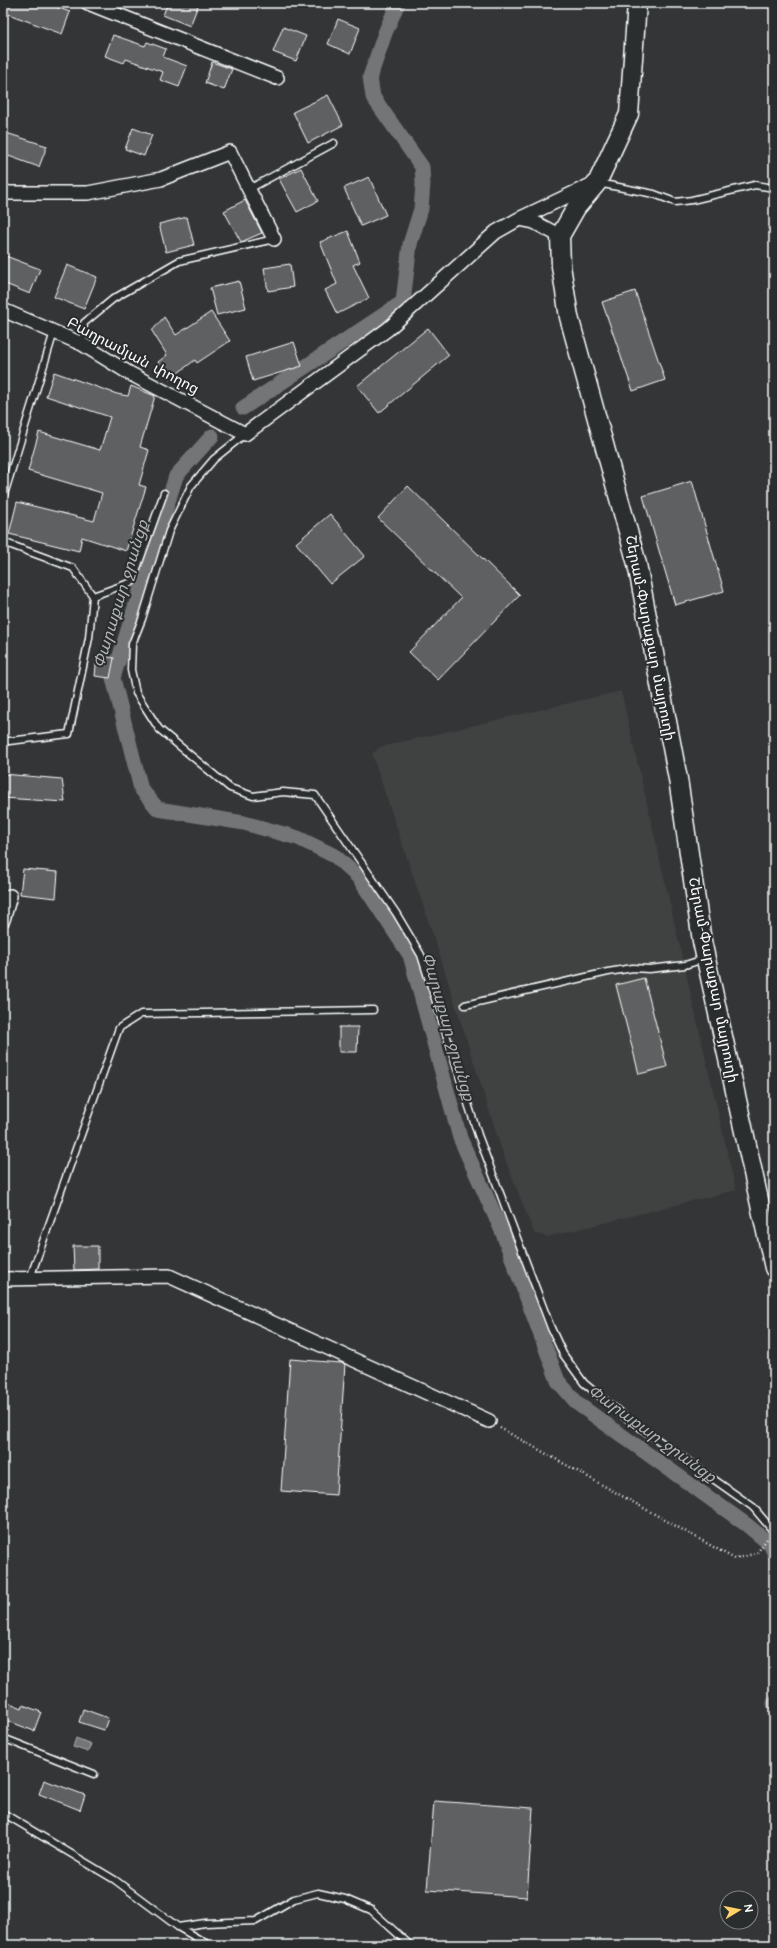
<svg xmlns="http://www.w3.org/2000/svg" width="777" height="1948" viewBox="0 0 777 1948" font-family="'Architects Daughter','Noto Sans Armenian',sans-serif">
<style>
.built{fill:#404243}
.water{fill:#737576;stroke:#abacad}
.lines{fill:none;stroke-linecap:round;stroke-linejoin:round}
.canal{stroke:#737576;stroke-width:15}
.building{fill:#5f6162;stroke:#fff}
.lane-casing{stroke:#fff;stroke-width:9}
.street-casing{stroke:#fff;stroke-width:16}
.secondary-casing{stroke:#fff;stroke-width:21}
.path{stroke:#fff;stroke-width:2.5;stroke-dasharray:1 3;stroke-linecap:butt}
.lane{stroke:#2a2d2e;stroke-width:6}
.street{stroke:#2a2d2e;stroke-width:13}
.secondary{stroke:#2a2d2e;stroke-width:18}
.labels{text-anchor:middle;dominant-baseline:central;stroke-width:4;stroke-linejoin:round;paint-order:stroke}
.street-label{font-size:15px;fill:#fff;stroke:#2a2d2e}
.water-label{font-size:16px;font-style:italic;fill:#b2b3b4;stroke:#2a2d2e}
</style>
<rect width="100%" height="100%" fill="#333536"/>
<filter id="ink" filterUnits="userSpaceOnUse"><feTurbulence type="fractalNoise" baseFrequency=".025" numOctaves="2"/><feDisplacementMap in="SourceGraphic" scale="8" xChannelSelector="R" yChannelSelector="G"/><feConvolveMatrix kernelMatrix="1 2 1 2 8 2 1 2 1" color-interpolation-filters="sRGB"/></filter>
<g filter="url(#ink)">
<!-- built -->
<path class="built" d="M 621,691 L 736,1190 L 547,1237 L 534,1233 L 502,1151 L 438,950 L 372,754 L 380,747 Z"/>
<!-- water -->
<path class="water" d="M 76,1738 L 91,1744 L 88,1752 L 73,1747 Z"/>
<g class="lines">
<!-- canal -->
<path class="canal" d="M 243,408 L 403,302 L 410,244 L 421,209 L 423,184 L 422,167 L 373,97 L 370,77 L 385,33 L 398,3
M 212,436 L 176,476 L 113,678 L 141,789 L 158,809 L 244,823 L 298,838 L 335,856 L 359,878 L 410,955 L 460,1138 L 502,1231 L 558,1381 L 578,1404 L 747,1525 L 771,1545 L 774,1553
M 774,1703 L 774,1704"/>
</g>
<!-- building -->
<path class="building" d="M 3,3 L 45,3 L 70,12 L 62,34 L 3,12 Z
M 168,3 L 199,3 L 190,26 L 163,15 Z
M 338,19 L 360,28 L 350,54 L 328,44 Z
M 283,27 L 306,36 L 296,61 L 273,52 Z
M 113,35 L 145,46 L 147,42 L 166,49 L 163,57 L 187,66 L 179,87 L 160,80 L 163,72 L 126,59 L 124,63 L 105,56 Z
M 212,62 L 232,69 L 224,90 L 205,83 Z
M 328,95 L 343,125 L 308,143 L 293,112 Z
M 133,128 L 152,135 L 144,156 L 125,149 Z
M 3,132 L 47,146 L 39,167 L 3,154 Z
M 301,168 L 318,201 L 297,212 L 279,179 Z
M 369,177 L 386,215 L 361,226 L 344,188 Z
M 245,200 L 262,233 L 241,242 L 224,211 Z
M 187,217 L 194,245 L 166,252 L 159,224 Z
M 348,231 L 360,262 L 353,265 L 369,298 L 337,314 L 325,290 L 337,284 L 320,242 Z
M 3,255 L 40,269 L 30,294 L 3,283 Z
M 290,264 L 293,287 L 268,291 L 264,268 Z
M 67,265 L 97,277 L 84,309 L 54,297 Z
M 239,281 L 246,308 L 217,315 L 210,288 Z
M 635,291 L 665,380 L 633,391 L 602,302 Z
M 211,312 L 230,341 L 197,363 L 195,360 L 170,379 L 158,362 L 167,355 L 152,331 L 164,317 L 176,335 Z
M 428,328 L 449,355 L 379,413 L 357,386 Z
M 294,342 L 302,366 L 253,381 L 246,357 Z
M 54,372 L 117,394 L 128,396 L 131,386 L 155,396 L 140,447 L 149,450 L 139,485 L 146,487 L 126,551 L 82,537 L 79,551 L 9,534 L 17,502 L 94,521 L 102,493 L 28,471 L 39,432 L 100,450 L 110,417 L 46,396 Z
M 692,481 L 724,591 L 675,605 L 643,496 Z
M 408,486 L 520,595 L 438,680 L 409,652 L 461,598 L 378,518 Z
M 330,514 L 365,556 L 330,584 L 296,543 Z
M 97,655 L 114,658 L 110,678 L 95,676 Z
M 3,774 L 62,779 L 65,802 L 3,798 Z
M 23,869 L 58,872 L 56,898 L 20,894 Z
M 644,978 L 667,1067 L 639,1074 L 616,985 Z
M 339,1027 L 358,1027 L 357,1052 L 339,1052 Z
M 73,1246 L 98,1246 L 98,1269 L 74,1270 Z
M 290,1359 L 341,1363 L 345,1364 L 336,1495 L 281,1491 Z
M 3,1700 L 22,1708 L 23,1705 L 41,1712 L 34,1731 L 3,1719 Z
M 83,1709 L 108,1718 L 104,1730 L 79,1722 Z
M 44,1780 L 85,1795 L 80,1810 L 39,1794 Z
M 434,1801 L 533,1808 L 527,1897 L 427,1890 Z"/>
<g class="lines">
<!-- lane casing -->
<g class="lane-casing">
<path id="lane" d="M 598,183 L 654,194 L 675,202 L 692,200 L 755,185 L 774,188
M 249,189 L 334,143
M 82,344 L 84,323 L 113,299 L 179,261 L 274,239
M 245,434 L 214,459 L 191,486 L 169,531 L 142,619 L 132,644 L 131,670 L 136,693 L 159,729 L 230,788 L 253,796 L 283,792 L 315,795 L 396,913 L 421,955 L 478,1135 L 551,1328 L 563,1354 L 584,1383 L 624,1416 L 753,1507 L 774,1532
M 3,498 L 54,332
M 3,542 L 73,568 L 93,596 L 89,638 L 69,734 L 9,741
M 93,596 L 132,582 L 164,493
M 465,1005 L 608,972 L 633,968 L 649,969 L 685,965 L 704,959
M 30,1278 L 119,1028 L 141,1014 L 373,1010
M 3,1738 L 94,1774
M 3,1813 L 115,1880 L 178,1927 L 209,1945
M 178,1927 L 205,1923 L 256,1921 L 294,1899 L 318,1893 L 345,1899 L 371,1910 L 410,1945"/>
</g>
<!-- street casing -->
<g class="street-casing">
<path id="street" d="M 88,3 L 277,78
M 3,191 L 9,193 L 88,193 L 161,179 L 230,152 L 274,239
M 519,219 L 593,184
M 3,310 L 82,344 L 129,373 L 245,434 L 388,329 L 496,232 L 519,219 L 534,222 L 560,236
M 3,920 L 10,896
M 3,1279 L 169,1276 L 489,1421"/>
</g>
<!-- secondary casing -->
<g class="secondary-casing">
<path id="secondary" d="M 637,3 L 629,114 L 597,183 L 576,208 L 560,236 L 561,266 L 569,317 L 637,564 L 678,779 L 702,941 L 774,1268"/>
</g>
<!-- path -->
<path class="path" d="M 500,1428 L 735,1559 L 757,1553 L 767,1539"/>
<!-- lane -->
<use href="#lane" class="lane"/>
<!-- street -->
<use href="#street" class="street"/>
<!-- secondary -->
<use href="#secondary" class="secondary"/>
</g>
</g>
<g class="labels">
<!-- street labels -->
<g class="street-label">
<text transform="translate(133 356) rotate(28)">Բաղրամյան փողոց</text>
<text transform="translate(650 638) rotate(79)">Շերամ-Փարաքար մայրուղի</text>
<text transform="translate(713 980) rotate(79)">Շերամ-Փարաքար մայրուղի</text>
</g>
<!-- water labels -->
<g class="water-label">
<text transform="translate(121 594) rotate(-73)">Փարաքար ջրանցք</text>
<text transform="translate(448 1027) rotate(74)">Փարաքար ջրանցք</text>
<text transform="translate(652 1434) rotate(36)">Փարաքար ջրանցք</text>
</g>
</g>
<!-- margin -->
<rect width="777" height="1948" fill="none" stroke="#2a2d2e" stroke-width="16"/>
<rect x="8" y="8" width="761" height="1932" fill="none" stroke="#fff" stroke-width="1.5" filter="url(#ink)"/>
<!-- north arrow -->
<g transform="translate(739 1910) rotate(80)"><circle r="19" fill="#2a2d2e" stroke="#7f8182"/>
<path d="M0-3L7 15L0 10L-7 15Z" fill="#ffd166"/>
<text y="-6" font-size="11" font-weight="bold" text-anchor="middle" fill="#ffffff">N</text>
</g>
</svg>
